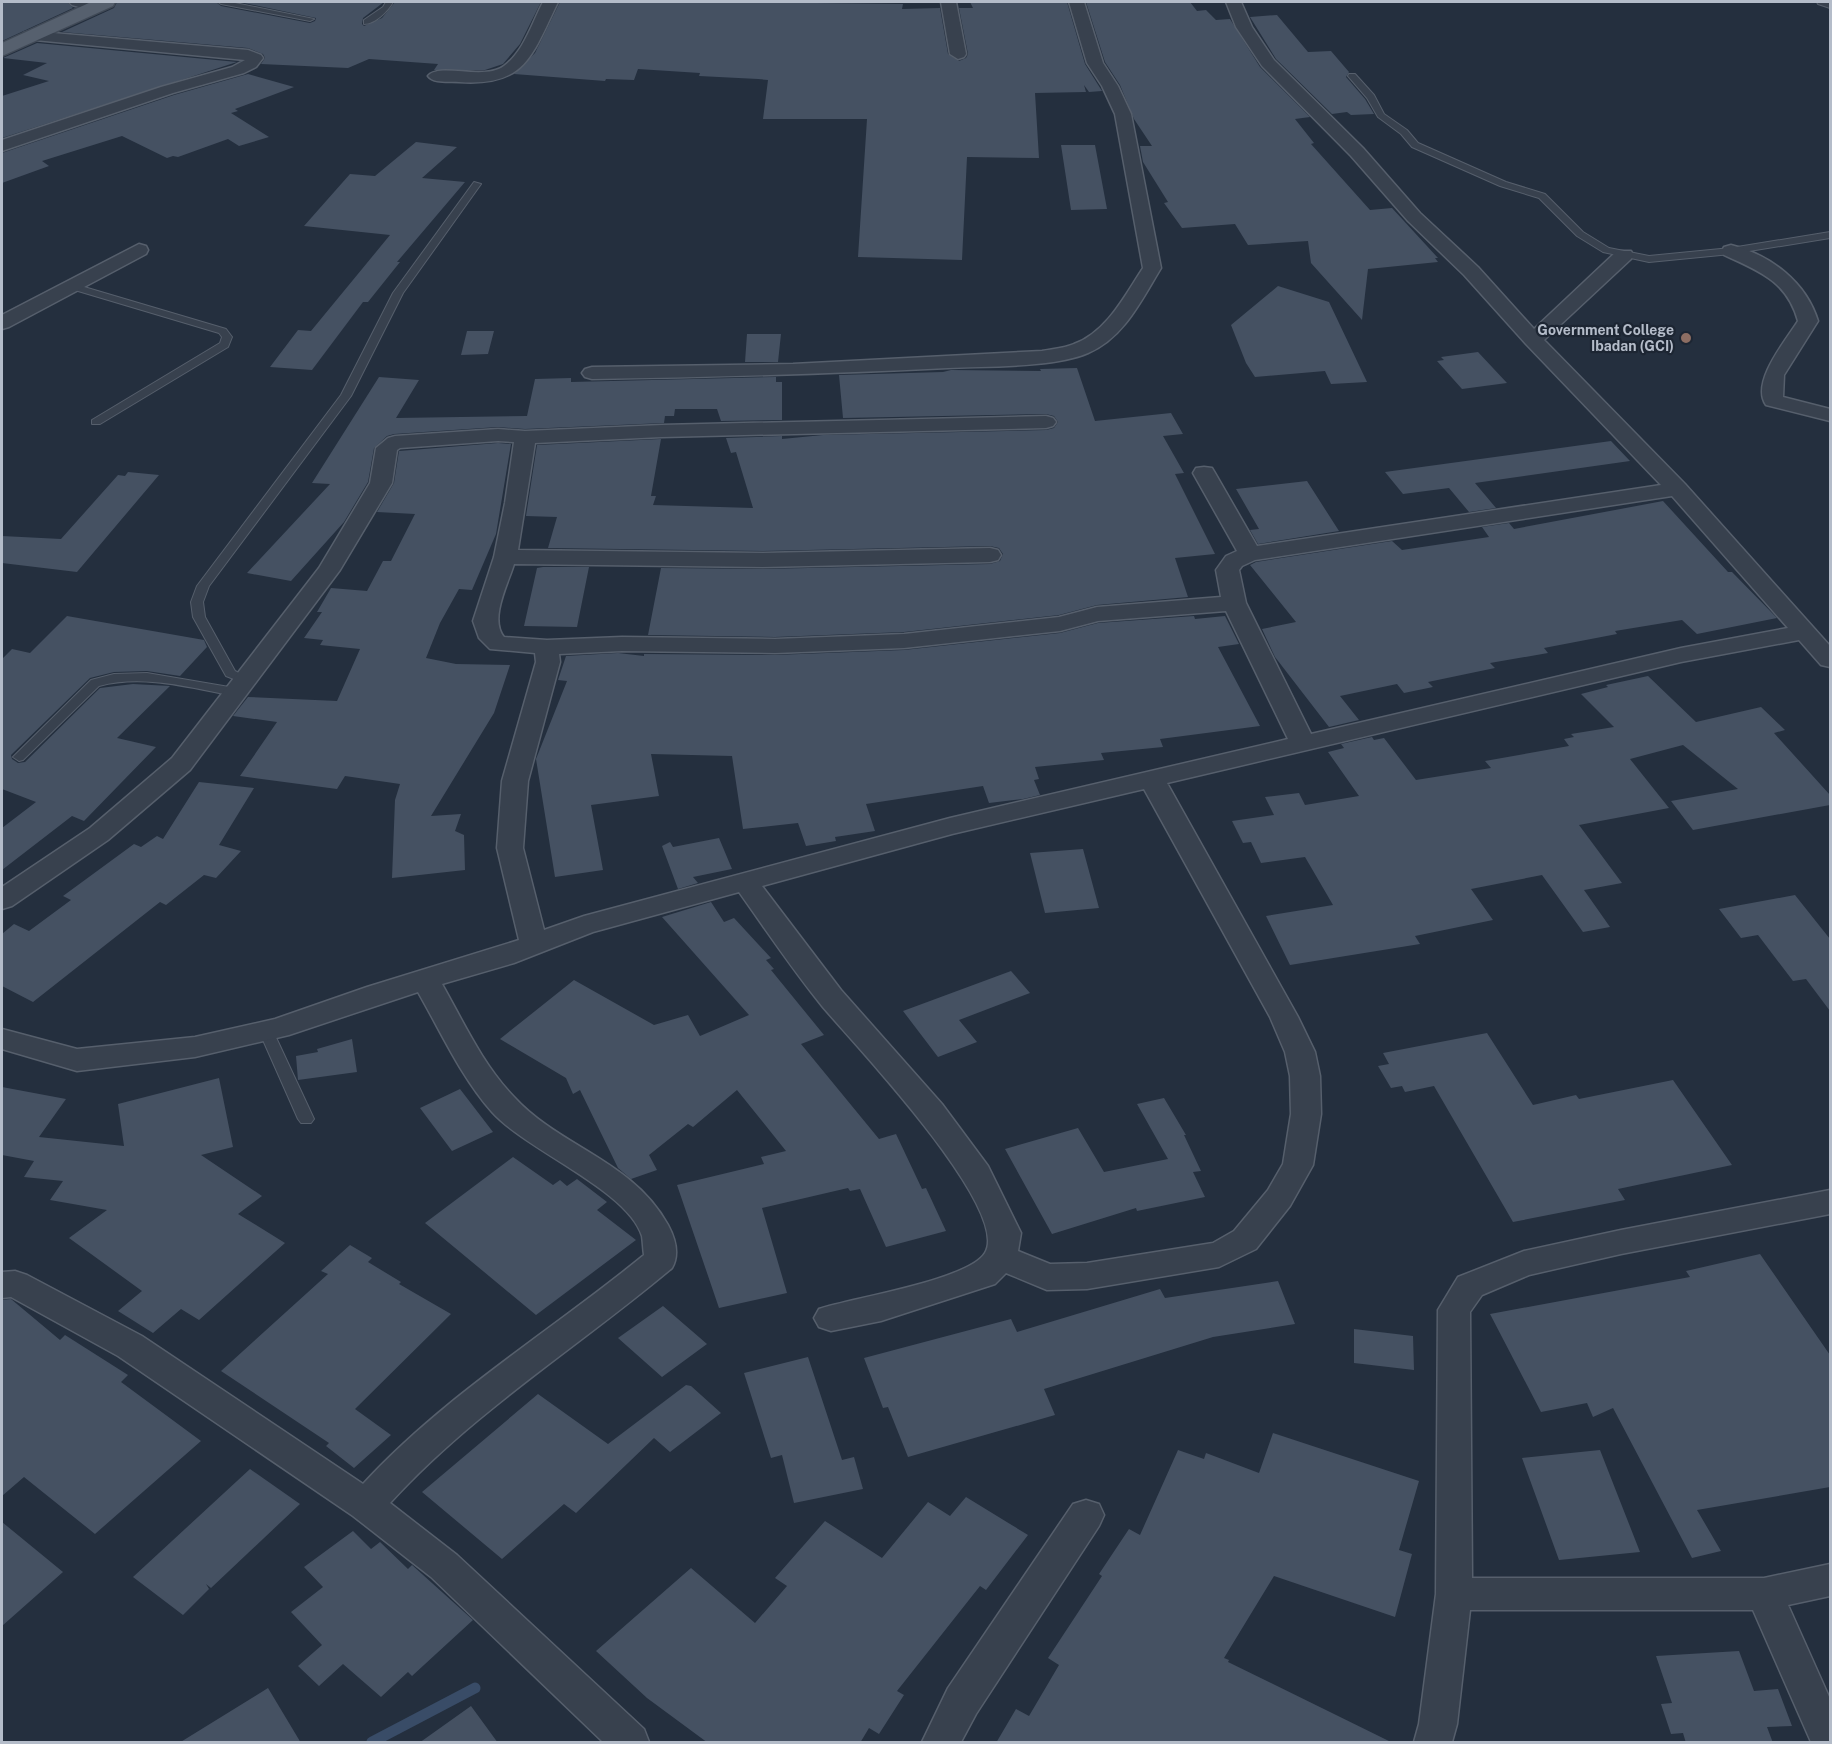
<svg xmlns="http://www.w3.org/2000/svg" width="1832" height="1744" viewBox="0 0 1832 1744" font-family="'Public Sans',sans-serif">
<style>
.lines{fill:none;stroke-linecap:round;stroke-linejoin:round}
.stream{stroke:#394c67;stroke-width:11}
.building{fill:#455162}
.lane-casing{stroke:#565f6c;stroke-width:2}
.street-casing{stroke:#565f6c;stroke-width:3}
.primary-casing{stroke:#414a57;stroke-width:3}
.lane{fill:#38414e;fill-rule:evenodd}
.street{fill:#38414e;fill-rule:evenodd}
.primary{fill:#56606e;fill-rule:evenodd}
.education-dot{fill:#8d6e63;stroke:#1d2633;stroke-width:2}
.labels{text-anchor:middle;dominant-baseline:central;stroke-width:4.5;stroke-linejoin:round;paint-order:stroke}
.far-poi-label{font-size:14px;font-weight:bold;fill:#b4bcc9;stroke:#1d2633;text-anchor:end}
</style>
<rect width="100%" height="100%" fill="#242f3e"/>
<g class="lines">
<!-- stream -->
<path class="stream" d="M 372,1742 L 475,1688"/>
</g>
<!-- building -->
<path class="building" d="M 2,2 L 67,2 L 73,8 L 2,41 Z
M 117,2 L 216,2 L 221,6 L 310,23 L 315,21 L 316,18 L 239,2 L 384,2 L 363,18 L 362,24 L 364,26 L 382,18 L 395,2 L 541,2 L 520,44 L 503,64 L 485,70 L 434,70 L 438,64 L 369,59 L 348,68 L 261,64 L 265,58 L 263,54 L 248,48 L 62,32 L 114,8 Z
M 560,2 L 819,2 L 818,3 L 903,4 L 902,9 L 940,8 L 948,54 L 959,61 L 966,58 L 968,54 L 959,8 L 973,8 L 970,2 L 1067,2 L 1085,64 L 1102,91 L 1089,92 L 1084,85 L 1086,92 L 1035,93 L 1039,158 L 967,157 L 962,260 L 858,257 L 867,119 L 763,119 L 768,80 L 758,79 L 699,76 L 700,73 L 638,69 L 634,80 L 606,79 L 605,81 L 514,74 L 535,53 Z
M 1086,2 L 1190,2 L 1197,11 L 1206,10 L 1216,20 L 1230,19 L 1260,67 L 1310,117 L 1295,119 L 1314,143 L 1311,144 L 1370,210 L 1392,208 L 1438,258 L 1435,258 L 1438,262 L 1368,269 L 1362,320 L 1311,263 L 1308,241 L 1248,245 L 1235,224 L 1182,228 L 1164,203 L 1168,202 L 1143,162 L 1140,146 L 1152,146 L 1134,119 L 1120,85 L 1105,62 Z
M 1277,15 L 1308,52 L 1331,51 L 1349,72 L 1346,77 L 1365,99 L 1374,114 L 1351,115 L 1347,112 L 1332,114 L 1276,59 L 1250,17 Z
M 37,43 L 237,62 L 2,138 L 2,96 L 49,81 L 23,75 L 47,63 L 3,58 Z
M 248,74 L 294,87 L 235,109 L 238,111 L 231,113 L 269,137 L 239,146 L 228,139 L 178,157 L 173,156 L 167,158 L 122,136 L 42,161 L 49,166 L 2,183 L 2,153 L 174,95 Z
M 416,142 L 457,147 L 422,178 L 465,182 L 397,262 L 400,262 L 368,302 L 363,302 L 312,370 L 270,367 L 298,330 L 311,331 L 390,235 L 304,226 L 350,174 L 375,176 Z
M 1061,145 L 1095,145 L 1107,209 L 1071,210 Z
M 1278,286 L 1329,302 L 1367,382 L 1331,384 L 1325,371 L 1255,377 L 1246,363 L 1231,325 Z
M 467,331 L 494,331 L 488,354 L 461,355 Z
M 747,334 L 781,334 L 778,362 L 745,362 Z
M 1478,352 L 1507,383 L 1462,389 L 1437,361 L 1444,360 L 1441,357 Z
M 1077,368 L 1095,421 L 1171,413 L 1183,434 L 1163,436 L 1184,473 L 1175,474 L 1215,554 L 1175,558 L 1188,597 L 1097,605 L 1059,615 L 904,632 L 775,637 L 648,635 L 661,568 L 763,569 L 990,564 L 1000,561 L 1003,554 L 999,548 L 990,546 L 763,551 L 548,548 L 557,517 L 526,516 L 537,445 L 661,439 L 651,496 L 656,496 L 653,505 L 753,508 L 736,452 L 731,453 L 726,438 L 782,436 L 782,439 L 823,435 L 1046,430 L 1054,428 L 1058,422 L 1054,416 L 1046,414 L 843,418 L 839,375 L 943,372 L 951,370 L 1041,371 L 1040,369 Z
M 379,377 L 419,380 L 396,418 L 527,416 L 535,379 L 571,378 L 571,382 L 776,377 L 776,382 L 782,382 L 782,420 L 721,421 L 717,409 L 675,409 L 674,416 L 665,416 L 664,423 L 525,429 L 498,427 L 394,434 L 387,436 L 374,448 L 368,482 L 344,522 L 291,581 L 247,573 L 330,484 L 312,483 Z
M 1611,441 L 1630,461 L 1475,483 L 1496,508 L 1469,512 L 1449,488 L 1403,494 L 1385,472 Z
M 498,443 L 511,444 L 496,534 L 472,590 L 459,589 L 440,623 L 426,658 L 456,664 L 510,665 L 494,713 L 431,816 L 461,814 L 455,831 L 464,835 L 465,870 L 392,878 L 395,800 L 400,784 L 345,776 L 337,789 L 240,776 L 277,722 L 233,716 L 248,697 L 337,701 L 360,649 L 320,645 L 323,640 L 304,638 L 322,612 L 317,612 L 331,588 L 367,591 L 383,561 L 391,561 L 415,514 L 377,512 L 394,483 L 399,451 Z
M 128,472 L 159,475 L 77,572 L 2,563 L 2,536 L 61,539 L 118,475 L 125,476 Z
M 1307,481 L 1339,531 L 1258,544 L 1250,530 L 1259,529 L 1236,489 Z
M 1663,501 L 1728,572 L 1732,572 L 1777,618 L 1697,634 L 1682,620 L 1615,631 L 1617,634 L 1544,648 L 1548,653 L 1490,663 L 1495,668 L 1428,682 L 1433,687 L 1404,693 L 1397,684 L 1340,696 L 1359,720 L 1329,727 L 1275,657 L 1262,629 L 1296,622 L 1250,565 L 1256,562 L 1392,541 L 1402,550 L 1489,537 L 1482,527 L 1509,523 L 1514,529 Z
M 543,567 L 589,567 L 577,627 L 524,626 L 537,568 Z
M 67,616 L 204,640 L 207,647 L 180,676 L 147,671 L 114,672 L 90,678 L 11,755 L 12,759 L 18,763 L 25,762 L 100,688 L 133,684 L 170,686 L 117,738 L 156,747 L 84,821 L 72,816 L 2,870 L 2,828 L 36,802 L 2,789 L 2,659 L 12,649 L 30,653 Z
M 1194,616 L 1195,619 L 1225,616 L 1239,644 L 1218,647 L 1260,726 L 1160,739 L 1163,747 L 1101,753 L 1104,760 L 1035,767 L 1039,779 L 1034,780 L 1040,795 L 1023,799 L 989,803 L 983,786 L 866,804 L 875,831 L 835,837 L 836,841 L 806,846 L 798,823 L 743,829 L 732,756 L 651,754 L 659,796 L 591,805 L 603,870 L 555,877 L 536,759 L 567,681 L 558,680 L 566,656 L 618,653 L 644,656 L 644,654 L 775,655 L 904,650 L 1060,633 L 1098,623 Z
M 1648,676 L 1696,722 L 1761,707 L 1785,730 L 1774,733 L 1830,795 L 1830,805 L 1693,830 L 1671,801 L 1738,789 L 1683,745 L 1630,759 L 1669,808 L 1579,825 L 1622,883 L 1584,890 L 1610,927 L 1583,932 L 1542,875 L 1471,889 L 1493,920 L 1415,936 L 1420,944 L 1290,965 L 1266,916 L 1333,905 L 1305,857 L 1261,863 L 1251,842 L 1243,843 L 1232,821 L 1274,815 L 1265,797 L 1299,793 L 1305,805 L 1359,796 L 1328,752 L 1344,748 L 1341,744 L 1372,737 L 1374,740 L 1384,738 L 1416,780 L 1491,768 L 1485,761 L 1569,746 L 1564,739 L 1574,737 L 1571,734 L 1614,727 L 1581,694 L 1608,687 L 1606,685 Z
M 199,782 L 254,788 L 219,845 L 241,851 L 216,878 L 204,875 L 166,905 L 160,902 L 33,1002 L 2,986 L 2,934 L 14,924 L 29,931 L 71,900 L 63,896 L 134,844 L 141,847 L 157,836 L 163,839 Z
M 719,838 L 732,869 L 693,877 L 698,883 L 678,889 L 662,846 L 670,842 L 673,847 Z
M 1083,849 L 1099,908 L 1045,913 L 1030,853 Z
M 1795,895 L 1830,939 L 1830,1011 L 1806,979 L 1793,981 L 1758,935 L 1741,938 L 1719,909 Z
M 711,902 L 724,922 L 734,918 L 771,958 L 766,960 L 774,969 L 771,970 L 824,1035 L 801,1044 L 879,1139 L 896,1134 L 922,1189 L 926,1188 L 946,1231 L 886,1247 L 860,1189 L 850,1191 L 848,1188 L 762,1208 L 787,1293 L 719,1308 L 677,1185 L 764,1164 L 761,1157 L 786,1151 L 737,1090 L 693,1127 L 688,1124 L 649,1155 L 657,1170 L 631,1179 L 618,1168 L 580,1090 L 573,1094 L 566,1078 L 500,1039 L 574,980 L 654,1025 L 688,1015 L 700,1036 L 749,1015 L 662,917 Z
M 1011,971 L 1030,993 L 959,1020 L 977,1042 L 938,1057 L 903,1011 Z
M 1487,1033 L 1533,1105 L 1576,1095 L 1579,1099 L 1673,1080 L 1732,1165 L 1618,1189 L 1625,1200 L 1513,1222 L 1434,1086 L 1405,1092 L 1402,1086 L 1391,1088 L 1378,1066 L 1389,1064 L 1383,1053 Z
M 352,1039 L 357,1072 L 298,1080 L 296,1056 L 318,1052 L 317,1049 Z
M 219,1078 L 233,1147 L 201,1155 L 262,1196 L 238,1214 L 285,1243 L 199,1320 L 181,1309 L 153,1333 L 118,1311 L 142,1291 L 69,1238 L 107,1210 L 50,1200 L 63,1181 L 24,1177 L 34,1161 L 2,1155 L 2,1087 L 66,1099 L 39,1137 L 124,1146 L 118,1104 Z
M 460,1089 L 493,1132 L 452,1151 L 420,1108 Z
M 1164,1098 L 1186,1135 L 1184,1135 L 1201,1171 L 1193,1172 L 1205,1197 L 1137,1211 L 1136,1208 L 1052,1234 L 1005,1149 L 1078,1128 L 1104,1172 L 1168,1159 L 1137,1104 Z
M 513,1157 L 553,1185 L 560,1180 L 567,1186 L 577,1179 L 607,1202 L 597,1210 L 636,1240 L 536,1315 L 425,1223 Z
M 350,1245 L 372,1258 L 368,1262 L 401,1282 L 399,1284 L 451,1314 L 355,1409 L 391,1435 L 354,1468 L 326,1446 L 329,1443 L 221,1371 L 328,1274 L 321,1271 Z
M 1760,1254 L 1830,1355 L 1830,1487 L 1697,1510 L 1721,1551 L 1692,1558 L 1613,1408 L 1593,1417 L 1587,1403 L 1541,1412 L 1490,1314 L 1690,1277 L 1686,1271 Z
M 1278,1281 L 1295,1324 L 1213,1337 L 1044,1389 L 1055,1415 L 908,1457 L 888,1407 L 883,1408 L 864,1358 L 1011,1319 L 1017,1332 L 1160,1289 L 1165,1298 Z
M 11,1299 L 60,1340 L 65,1335 L 128,1375 L 121,1382 L 201,1441 L 95,1534 L 24,1477 L 2,1496 L 2,1300 Z
M 663,1306 L 707,1344 L 662,1377 L 618,1338 Z
M 1354,1329 L 1413,1336 L 1414,1370 L 1354,1363 Z
M 808,1357 L 842,1460 L 854,1457 L 863,1489 L 794,1503 L 782,1455 L 771,1458 L 744,1373 Z
M 686,1385 L 691,1386 L 721,1413 L 670,1452 L 654,1438 L 576,1513 L 564,1504 L 502,1559 L 422,1492 L 538,1394 L 608,1444 Z
M 1273,1433 L 1419,1481 L 1399,1550 L 1412,1554 L 1395,1617 L 1274,1576 L 1224,1658 L 1229,1660 L 1228,1662 L 1393,1743 L 996,1743 L 1016,1709 L 1029,1716 L 1059,1665 L 1048,1658 L 1102,1576 L 1099,1574 L 1129,1529 L 1140,1535 L 1178,1450 L 1204,1459 L 1206,1453 L 1259,1473 Z
M 1600,1450 L 1640,1552 L 1559,1560 L 1522,1458 Z
M 250,1469 L 300,1504 L 211,1588 L 206,1584 L 209,1589 L 183,1615 L 133,1577 Z
M 966,1497 L 1028,1535 L 986,1590 L 980,1586 L 897,1691 L 904,1695 L 879,1734 L 869,1728 L 860,1743 L 708,1743 L 647,1698 L 596,1651 L 691,1568 L 755,1623 L 787,1586 L 775,1578 L 825,1521 L 882,1558 L 928,1502 L 950,1516 Z
M 2,1522 L 63,1572 L 2,1626 Z
M 353,1531 L 371,1549 L 380,1542 L 408,1569 L 412,1565 L 473,1620 L 412,1676 L 408,1672 L 381,1697 L 343,1664 L 319,1686 L 298,1666 L 322,1645 L 291,1612 L 323,1587 L 304,1567 Z
M 1739,1651 L 1754,1691 L 1778,1689 L 1792,1726 L 1767,1727 L 1773,1743 L 1686,1743 L 1683,1733 L 1671,1734 L 1661,1704 L 1672,1703 L 1656,1656 Z
M 268,1688 L 301,1743 L 179,1743 Z
M 471,1706 L 498,1743 L 419,1743 Z"/>
<g class="lines">
<!-- lane casing -->
<g class="lane-casing">
<path id="lane" d="M 218,2 L 230,2 L 314,19 L 310,21 L 221,4 Z
M 386,2 L 393,2 C 388,11 375,24 364,24 L 364,20 L 383,7 Z
M 1817,2 L 1830,3 L 1830,8 L 1818,4 Z
M 1349,74 L 1355,74 L 1374,95 L 1384,114 L 1407,130 L 1418,143 L 1506,182 L 1545,194 L 1583,232 L 1609,248 L 1649,256 L 1731,248 L 1830,232 L 1830,238 L 1731,254 L 1649,262 L 1603,252 L 1577,236 L 1539,198 L 1500,186 L 1412,147 L 1401,134 L 1378,117 L 1367,98 L 1348,76 Z
M 474,182 L 481,184 L 403,293 L 351,396 L 209,586 L 203,602 L 205,617 L 235,671 L 250,679 L 244,683 L 226,676 L 193,617 L 191,602 L 197,586 L 341,395 L 393,293 Z
M 68,284 L 74,284 L 226,329 L 232,337 L 228,347 L 100,424 L 92,424 L 92,420 L 220,343 L 222,337 L 219,333 L 68,288 Z
M 147,673 L 235,688 L 241,692 L 235,696 C 191,688 144,674 99,686 L 23,760 L 19,761 L 13,757 L 91,680 L 114,674 Z
M 266,1026 L 271,1027 L 273,1031 L 314,1119 L 311,1123 L 301,1123 L 298,1119 L 259,1031 L 261,1027 Z"/>
</g>
<!-- street casing -->
<g class="street-casing">
<path id="street" d="M 69,2 L 93,2 L 101,6 L 93,11 L 72,5 Z
M 543,2 L 558,2 C 532,55 526,87 459,82 C 449,81 434,84 428,76 C 439,62 484,81 504,66 C 524,51 532,23 543,2 Z
M 941,2 L 956,2 L 966,54 L 964,57 L 958,59 L 950,54 Z
M 1069,2 L 1084,2 L 1103,63 L 1118,86 L 1131,114 L 1161,268 C 1142,299 1124,338 1088,353 C 1053,368 987,366 948,368 C 829,374 711,377 592,379 L 585,377 L 582,373 L 585,369 L 592,367 L 793,364 L 1042,351 C 1052,349 1065,348 1074,344 C 1107,332 1125,295 1143,268 L 1115,114 L 1102,86 L 1087,63 Z
M 1226,2 L 1241,2 L 1252,27 L 1274,60 L 1363,148 L 1420,213 L 1478,267 L 1534,329 L 1617,251 L 1631,251 L 1633,255 L 1631,259 L 1544,340 L 1685,484 L 1830,646 L 1830,667 L 1821,665 L 1799,640 L 1681,662 L 1167,783 L 1298,1017 L 1315,1052 L 1320,1076 L 1321,1114 L 1313,1165 L 1290,1206 L 1256,1249 L 1219,1267 L 1087,1289 L 1047,1290 L 1006,1273 L 995,1284 L 881,1321 L 831,1331 L 819,1327 L 814,1318 L 819,1309 C 852,1298 969,1280 985,1253 C 1012,1209 852,1042 822,1006 C 792,969 766,930 739,892 L 593,932 L 514,963 L 442,984 C 464,1023 483,1065 514,1097 C 561,1148 632,1160 668,1225 C 675,1238 680,1254 672,1268 C 578,1347 473,1412 390,1503 L 457,1555 L 644,1729 L 649,1742 L 603,1742 L 431,1577 L 353,1516 L 118,1356 L 11,1297 L 2,1298 L 2,1272 L 15,1271 L 27,1275 L 142,1336 L 363,1484 C 446,1394 550,1332 644,1255 C 643,1249 643,1242 642,1236 C 628,1190 526,1150 492,1112 C 461,1077 441,1032 418,992 L 289,1035 L 195,1057 L 77,1071 L 2,1049 L 2,1029 L 77,1049 L 195,1037 L 275,1019 L 367,987 L 519,940 L 497,848 L 502,781 L 536,662 L 535,653 L 490,649 L 479,638 L 473,621 L 494,557 L 505,503 L 514,442 L 498,441 L 400,448 L 397,450 L 392,483 L 340,570 L 190,770 L 108,840 L 12,906 L 2,909 L 2,887 L 90,828 L 172,758 L 319,568 L 370,483 L 376,448 L 388,438 L 395,436 L 498,429 L 525,431 L 662,425 L 1046,416 L 1053,418 L 1056,422 L 1053,426 L 1046,428 L 662,437 L 535,443 L 518,550 L 763,553 L 990,548 L 998,550 L 1001,555 L 998,560 L 990,562 L 763,567 L 514,564 C 508,584 489,619 504,637 L 547,640 L 622,637 L 775,639 L 904,634 L 1059,617 L 1097,607 L 1221,597 L 1216,570 L 1226,556 L 1237,551 L 1193,473 L 1196,468 L 1204,467 L 1212,468 L 1215,473 L 1257,546 L 1661,485 L 1526,344 L 1464,275 L 1408,221 L 1351,156 L 1262,66 L 1236,27 ZM 1672,496 L 1788,628 L 1681,648 L 1311,734 L 1246,603 L 1239,570 L 1242,566 L 1255,560 ZM 1226,611 L 1288,739 L 950,818 L 584,916 L 544,930 L 523,848 L 528,781 L 560,662 L 559,654 L 622,651 L 775,653 L 904,648 L 1060,631 L 1098,621 ZM 1144,789 L 1270,1017 L 1285,1052 L 1290,1076 L 1291,1114 L 1283,1164 L 1268,1190 L 1234,1231 L 1213,1243 L 1087,1263 L 1050,1264 L 1018,1251 L 1021,1233 L 988,1166 L 942,1104 L 841,990 L 762,886 L 952,834 Z
M 30,31 L 248,50 L 261,55 L 263,58 L 256,67 L 244,73 L 173,93 L 2,151 L 2,140 L 161,87 L 232,67 L 245,60 L 24,39 L 22,36 L 24,33 Z
M 139,244 L 146,246 L 148,250 L 146,254 L 9,327 L 2,329 L 2,315 Z
M 1731,245 C 1771,255 1806,282 1818,321 L 1784,375 L 1783,397 L 1830,409 L 1830,421 L 1766,405 C 1750,383 1786,340 1798,321 C 1787,281 1759,271 1724,255 L 1722,251 L 1724,247 Z
M 1830,1190 L 1830,1214 L 1621,1254 L 1529,1275 L 1482,1295 L 1470,1312 L 1472,1578 L 1764,1578 L 1830,1564 L 1830,1596 L 1788,1605 L 1830,1699 L 1830,1742 L 1811,1742 L 1753,1610 L 1470,1610 L 1457,1724 L 1452,1742 L 1414,1742 L 1419,1724 L 1436,1594 L 1438,1310 L 1458,1277 L 1524,1251 L 1621,1230 Z
M 1086,1500 L 1099,1504 L 1104,1515 L 1099,1526 L 976,1714 L 961,1742 L 922,1742 L 948,1688 L 1073,1504 Z"/>
</g>
<!-- primary casing -->
<g class="primary-casing">
<path id="primary" d="M 91,2 L 115,2 L 113,6 L 2,56 L 2,43 Z"/>
</g>
<!-- lane -->
<use href="#lane" class="lane"/>
<!-- street -->
<use href="#street" class="street"/>
<!-- primary -->
<use href="#primary" class="primary"/>
</g>
<!-- markers -->
<circle class="education-dot" cx="1686" cy="338" r="6"/>
<g class="labels">
<!-- far-poi labels -->
<g class="far-poi-label">
<text x="1674" y="330">Government College<tspan x="1674" dy="16">Ibadan (GCI)</tspan></text>
</g>
</g>
<!-- border -->
<rect width="1832" height="1744" fill="none" stroke="#b4bcc9" stroke-width="6"/>
</svg>
